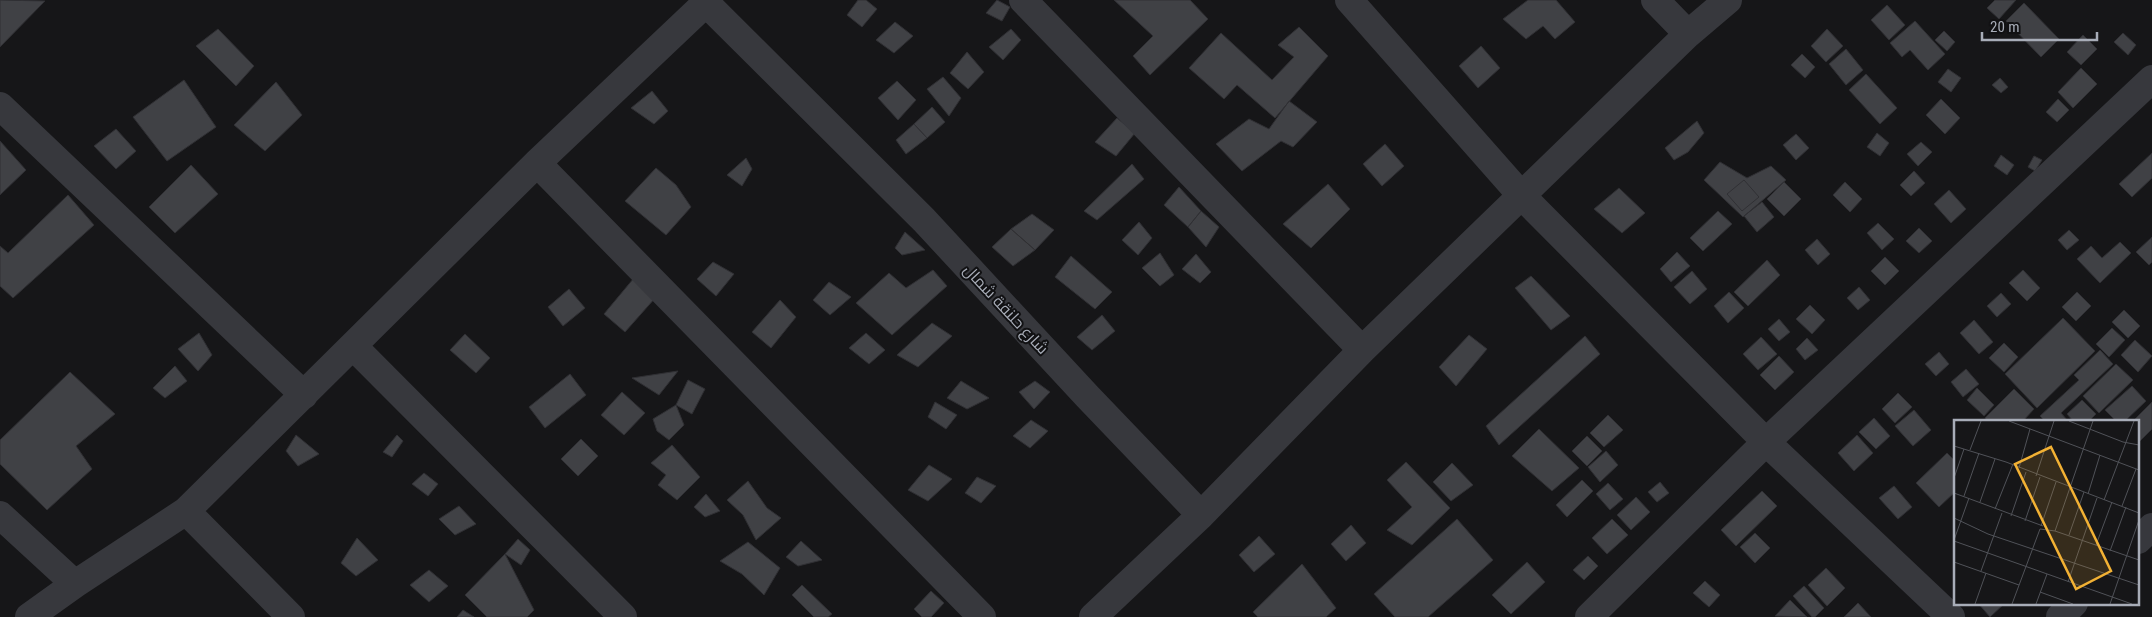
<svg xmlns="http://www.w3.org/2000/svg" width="2152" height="617" viewBox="0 0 2152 617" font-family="'Roboto Condensed',Cairo,sans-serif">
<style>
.building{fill:#404145;stroke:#303034}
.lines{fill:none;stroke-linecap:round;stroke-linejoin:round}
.street{stroke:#37383d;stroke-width:28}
.labels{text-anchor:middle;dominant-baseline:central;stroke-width:4;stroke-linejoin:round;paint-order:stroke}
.street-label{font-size:16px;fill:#a8adb8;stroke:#111113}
.inset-road{fill:none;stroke:#505258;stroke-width:1}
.view{fill:#f2b134;fill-opacity:0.15;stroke:#f2b134;stroke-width:2.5}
.inset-edge{fill:none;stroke:#a8adb8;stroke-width:2.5}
</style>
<rect width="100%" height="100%" fill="#161618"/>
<!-- building -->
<path class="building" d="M 0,0 L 45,1 L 0,47 Z
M 858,0 L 866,0 L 877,9 L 862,27 L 847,15 Z
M 997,0 L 1010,7 L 1002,21 L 986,13 Z
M 1114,0 L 1190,0 L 1208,19 L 1150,75 L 1133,56 L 1153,36 Z
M 1528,0 L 1556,0 L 1575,22 L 1555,39 L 1543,26 L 1526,39 L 1503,19 Z
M 1995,0 L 2016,0 L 1999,19 L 1987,8 Z
M 2024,3 L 2059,39 L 2041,57 L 2006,21 Z
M 1887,5 L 1905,25 L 1889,40 L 1871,20 Z
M 1915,21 L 1945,54 L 1928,70 L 1910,50 L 1902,57 L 1890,43 Z
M 895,22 L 913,36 L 894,53 L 876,40 Z
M 1299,27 L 1328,56 L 1275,118 L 1237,85 L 1224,99 L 1189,68 L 1221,33 L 1272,80 L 1294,57 L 1278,45 Z
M 218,29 L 254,66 L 236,86 L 196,46 Z
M 1011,29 L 1021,40 L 1003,60 L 989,47 Z
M 1827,29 L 1843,46 L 1826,62 L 1811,46 Z
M 1944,31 L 1955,42 L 1947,51 L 1935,40 Z
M 2123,33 L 2136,45 L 2128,55 L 2114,42 Z
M 2083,35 L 2097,49 L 2081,65 L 2067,52 Z
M 1481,46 L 1500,68 L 1478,88 L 1459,66 Z
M 1846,49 L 1863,70 L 1846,85 L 1829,64 Z
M 967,52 L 984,72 L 968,89 L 950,73 Z
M 1802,54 L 1815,67 L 1805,78 L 1791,65 Z
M 2081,68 L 2097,84 L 2073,108 L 2058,92 Z
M 1948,69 L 1961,78 L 1951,92 L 1938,82 Z
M 1866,74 L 1897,108 L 1880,124 L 1849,90 Z
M 943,77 L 961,98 L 949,116 L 927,89 Z
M 2000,78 L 2008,87 L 2001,93 L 1992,85 Z
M 184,80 L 216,127 L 167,161 L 133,117 Z
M 897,81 L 916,100 L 898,120 L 878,98 Z
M 276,82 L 302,115 L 265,151 L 234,125 Z
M 652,91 L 668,111 L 654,124 L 631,108 Z
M 1941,99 L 1960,118 L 1945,134 L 1926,115 Z
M 2058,99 L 2069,110 L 2057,122 L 2046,112 Z
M 1289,101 L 1317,122 L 1293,147 L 1281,141 L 1242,171 L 1216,144 L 1249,119 L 1269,129 Z
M 932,107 L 945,122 L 927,138 L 914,124 Z
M 1117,118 L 1135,133 L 1116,156 L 1095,142 Z
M 1697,121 L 1704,133 L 1688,152 L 1674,160 L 1665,148 Z
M 914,124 L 927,138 L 906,154 L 896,140 Z
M 116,129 L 136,151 L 116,169 L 94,146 Z
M 1877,133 L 1889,143 L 1880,156 L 1867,147 Z
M 1796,134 L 1809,148 L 1796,160 L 1783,145 Z
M 0,141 L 26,170 L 0,195 Z
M 1921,142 L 1932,152 L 1918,166 L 1907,154 Z
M 1385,144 L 1404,166 L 1382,186 L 1363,164 Z
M 2152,153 L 2152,178 L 2132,197 L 2119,184 Z
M 2001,155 L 2014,165 L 2007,175 L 1994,166 Z
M 2034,156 L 2042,160 L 2035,171 L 2028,167 Z
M 746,158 L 752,169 L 742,186 L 727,175 Z
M 1720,162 L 1747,178 L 1771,166 L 1786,180 L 1743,217 L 1704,180 Z
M 1132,164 L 1144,179 L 1097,220 L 1084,211 Z
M 191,165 L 218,194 L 175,233 L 149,207 Z
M 656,168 L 676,185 L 691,207 L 666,235 L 625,201 Z
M 1914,171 L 1925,183 L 1911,196 L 1900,185 Z
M 1744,180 L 1759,197 L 1742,211 L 1727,194 Z
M 1784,182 L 1801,199 L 1784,216 L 1767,199 Z
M 1845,182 L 1862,199 L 1850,212 L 1833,195 Z
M 1328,184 L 1350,209 L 1311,248 L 1283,224 Z
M 1179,187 L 1201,211 L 1188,227 L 1164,205 Z
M 1619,188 L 1645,213 L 1622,233 L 1594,209 Z
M 1949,190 L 1966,209 L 1951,223 L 1934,204 Z
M 68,195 L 94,225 L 13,298 L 0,286 L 0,246 L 8,253 Z
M 1762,202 L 1774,217 L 1757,232 L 1744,216 Z
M 1201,211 L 1219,227 L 1206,247 L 1188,227 Z
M 1718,211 L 1732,224 L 1703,251 L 1690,238 Z
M 1032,214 L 1054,230 L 1035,250 L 1011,229 Z
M 1139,222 L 1152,238 L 1138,255 L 1122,240 Z
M 1878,223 L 1894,239 L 1882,250 L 1867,233 Z
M 1919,228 L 1932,241 L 1919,253 L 1906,241 Z
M 1011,229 L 1035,250 L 1013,266 L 992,247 Z
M 2069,230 L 2079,240 L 2067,250 L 2058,240 Z
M 905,232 L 925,250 L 902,255 L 895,248 Z
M 2152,237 L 2152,262 L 2149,265 L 2136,252 Z
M 1817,239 L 1830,254 L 1818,265 L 1805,250 Z
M 2120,242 L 2131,253 L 2100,283 L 2077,259 L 2091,246 L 2102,258 Z
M 1677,252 L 1690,266 L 1671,282 L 1660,269 Z
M 1160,253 L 1174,275 L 1160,286 L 1142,268 Z
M 1196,254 L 1211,272 L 1200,283 L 1182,269 Z
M 1071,256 L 1112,292 L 1095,309 L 1055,277 Z
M 1885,257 L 1899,271 L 1885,285 L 1871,271 Z
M 1767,260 L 1780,275 L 1748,306 L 1734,292 Z
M 713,262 L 734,274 L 716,296 L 697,279 Z
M 933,270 L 947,286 L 892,335 L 856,303 L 889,273 L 906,288 Z
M 2023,270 L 2040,288 L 2027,301 L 2009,283 Z
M 1692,271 L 1707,289 L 1690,304 L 1674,287 Z
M 1531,276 L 1570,316 L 1551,330 L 1515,288 Z
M 634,278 L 656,297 L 625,332 L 604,314 Z
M 829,282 L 851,297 L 830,315 L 813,300 Z
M 1859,287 L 1870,300 L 1858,310 L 1847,298 Z
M 569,289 L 585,308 L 563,326 L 548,307 Z
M 1729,292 L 1744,308 L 1728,323 L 1714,306 Z
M 2077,292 L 2091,306 L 2076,321 L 2062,307 Z
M 2001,293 L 2011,304 L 1997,317 L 1987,306 Z
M 780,300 L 796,317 L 771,348 L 752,332 Z
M 1810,305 L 1825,320 L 1812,334 L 1796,319 Z
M 2124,310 L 2140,326 L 2128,338 L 2112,322 Z
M 1102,315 L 1115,331 L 1092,350 L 1077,337 Z
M 2063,318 L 2095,351 L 2037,408 L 2005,374 Z
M 1779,319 L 1790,332 L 1779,341 L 1768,329 Z
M 1974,320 L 1993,342 L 1979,354 L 1960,333 Z
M 932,323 L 952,336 L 918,367 L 897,355 Z
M 2112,328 L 2125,340 L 2109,357 L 2096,344 Z
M 199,333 L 212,355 L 198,371 L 178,349 Z
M 866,333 L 885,350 L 869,364 L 849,348 Z
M 465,334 L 490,358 L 476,373 L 450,350 Z
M 1469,335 L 1487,349 L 1456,386 L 1439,367 Z
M 1585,336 L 1600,354 L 1499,445 L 1486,426 Z
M 1761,337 L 1777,354 L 1758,370 L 1743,354 Z
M 1807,338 L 1818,350 L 1805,360 L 1796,349 Z
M 2135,340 L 2152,356 L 2138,372 L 2121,355 Z
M 2004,343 L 2018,357 L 2004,372 L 1989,358 Z
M 2100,350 L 2113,364 L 2061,413 L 2068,421 L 2045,421 L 2040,416 L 2079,380 L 2074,375 Z
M 1939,352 L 1949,364 L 1936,376 L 1925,364 Z
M 1779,356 L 1794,372 L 1775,390 L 1760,375 Z
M 2116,364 L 2133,380 L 2099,413 L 2083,396 Z
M 175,366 L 187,381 L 165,398 L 153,388 Z
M 1966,369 L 1979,384 L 1963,397 L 1951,382 Z
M 678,371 L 659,395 L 632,378 Z
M 70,372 L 115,414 L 76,446 L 92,469 L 47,510 L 0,464 L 0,440 Z
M 570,374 L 586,395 L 545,428 L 529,407 Z
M 688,380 L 705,389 L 692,414 L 676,405 Z
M 961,381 L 989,398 L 967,409 L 947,398 Z
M 1035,381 L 1050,392 L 1034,409 L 1019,392 Z
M 2132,386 L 2146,401 L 2125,421 L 2116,421 L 2105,410 Z
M 1977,388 L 1994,405 L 1984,416 L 1967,400 Z
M 2014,389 L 2034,409 L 2023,421 L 1987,421 L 1985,418 Z
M 622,392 L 645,413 L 624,435 L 601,415 Z
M 1898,393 L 1912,407 L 1895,423 L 1882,409 Z
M 2082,400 L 2096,414 L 2089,421 L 2073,421 L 2067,414 Z
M 935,402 L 957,415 L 946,429 L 928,417 Z
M 2152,402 L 2152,429 L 2138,443 L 2138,421 L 2133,421 Z
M 676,405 L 684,425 L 669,440 L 657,431 L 653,419 Z
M 1914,410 L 1931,430 L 1913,446 L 1895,426 Z
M 1608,415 L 1623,430 L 1604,447 L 1590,433 Z
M 1874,418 L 1890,436 L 1876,449 L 1859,432 Z
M 1031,420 L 1048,431 L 1030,448 L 1013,436 Z
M 1539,429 L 1579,468 L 1552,491 L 1512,456 Z
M 296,435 L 319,454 L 298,466 L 286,451 Z
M 397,435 L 403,441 L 392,457 L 383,452 Z
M 1857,435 L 1873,453 L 1854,471 L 1838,453 Z
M 1587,436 L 1602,451 L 1587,466 L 1572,451 Z
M 581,439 L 598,456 L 578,476 L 561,459 Z
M 672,445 L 700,477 L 677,500 L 658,485 L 666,475 L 651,463 Z
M 1606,451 L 1618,465 L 1600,482 L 1588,467 Z
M 1947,453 L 1956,462 L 1956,491 L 1939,507 L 1916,483 Z
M 1406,462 L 1450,508 L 1412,545 L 1387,530 L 1412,507 L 1387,480 Z
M 1452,463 L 1473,485 L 1451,501 L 1433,482 Z
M 929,465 L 952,479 L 928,501 L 908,490 Z
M 424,473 L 438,484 L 428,496 L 412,484 Z
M 977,477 L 996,486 L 981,503 L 965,493 Z
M 1582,480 L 1593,491 L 1567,517 L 1556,505 Z
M 748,481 L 767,508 L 781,518 L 756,540 L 743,515 L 727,500 Z
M 1660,482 L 1669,493 L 1657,502 L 1648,492 Z
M 1608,483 L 1623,499 L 1610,510 L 1596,494 Z
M 1894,486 L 1912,507 L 1898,519 L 1879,498 Z
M 1762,491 L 1777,506 L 1736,546 L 1721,530 Z
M 706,494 L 720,511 L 705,517 L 694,507 Z
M 1636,497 L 1650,512 L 1631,530 L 1617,515 Z
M 459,506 L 476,524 L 455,535 L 439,519 Z
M 1457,519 L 1493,560 L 1428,617 L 1395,617 L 1374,594 Z
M 1612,519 L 1628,535 L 1607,554 L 1592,538 Z
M 1351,525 L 1366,543 L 1346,561 L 1331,544 Z
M 1755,533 L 1770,548 L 1755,563 L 1740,547 Z
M 1259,536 L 1275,554 L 1254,572 L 1239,555 Z
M 357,538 L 378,560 L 356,576 L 341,563 Z
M 518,539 L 530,550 L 521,565 L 505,554 Z
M 801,541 L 822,560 L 798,566 L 786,557 Z
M 748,542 L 780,568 L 764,595 L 742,574 L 720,561 Z
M 505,554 L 534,610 L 527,617 L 487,617 L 465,595 Z
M 1588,556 L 1598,566 L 1584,580 L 1573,570 Z
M 1527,562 L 1545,582 L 1511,614 L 1492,595 Z
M 1302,564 L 1336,608 L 1326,617 L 1258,617 L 1253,612 Z
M 1826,568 L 1845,588 L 1827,606 L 1808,585 Z
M 429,570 L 448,586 L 429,602 L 410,585 Z
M 1705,581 L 1720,595 L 1709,607 L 1693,593 Z
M 802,585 L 832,614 L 828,617 L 814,617 L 792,595 Z
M 1804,586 L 1824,608 L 1815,617 L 1812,617 L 1793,596 Z
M 931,591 L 944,603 L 931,617 L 922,617 L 914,609 Z
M 1790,600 L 1807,617 L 1775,616 Z
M 1858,603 L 1871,617 L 1844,617 Z
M 1978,603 L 2005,603 L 1990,617 Z
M 463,610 L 474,617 L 457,617 Z"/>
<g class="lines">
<!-- street -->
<path class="street" d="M 703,0 L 924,220 L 1087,396 L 1201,515 L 1093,617
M 1023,0 L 1362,350
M 1349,0 L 1521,195 L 1766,442 L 1951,617
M 1655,0 L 1688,34
M 0,106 L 304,395
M 537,163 L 982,617
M 354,347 L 623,617
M 186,511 L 291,617
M 0,515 L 75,584
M 1201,515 L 1362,350 L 1688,34 L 1728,0
M 2138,540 L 2152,527
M 29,617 L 75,584 L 186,511 L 537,163 L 709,0
M 1589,617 L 1766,442 L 2152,79
M 2060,617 L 2074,603"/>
</g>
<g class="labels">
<!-- street labels -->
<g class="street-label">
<text transform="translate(1006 309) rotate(47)">شارع حلنقة شمال</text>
</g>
</g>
<!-- overview -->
<g transform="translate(1954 420)">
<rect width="185" height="185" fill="#161618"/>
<path class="inset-road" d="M 55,1 L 185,50M 115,1 L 169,22 L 185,25M 0,26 L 52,42 L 185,93M 16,30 L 27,1M 65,48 L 76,9M 82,56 L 100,1M 0,58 L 10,29M 0,73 L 89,106M 134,74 L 146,35M 10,76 L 25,33M 150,80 L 180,1M 26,82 L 41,39M 168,86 L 182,49M 41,89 L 59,44M 57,96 L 72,52M 0,98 L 34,114 L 185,165M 71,101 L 86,57M 87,106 L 102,62M 101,111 L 185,140M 115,115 L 130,72M 0,120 L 15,78M 0,121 L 178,184M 142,125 L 158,82M 156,131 L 172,87M 0,142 L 65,165M 27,151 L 48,93M 114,162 L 143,78M 86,172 L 119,184M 21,184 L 32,153M 58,184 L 86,109 L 101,111 L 139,1M 82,184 L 93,154M 156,184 L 185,100"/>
<path class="view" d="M 97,27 L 157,151 L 122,169 L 61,44 Z"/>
<rect width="185" height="185" class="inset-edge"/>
</g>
<!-- scale -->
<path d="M1982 32v8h115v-8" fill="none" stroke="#a8adb8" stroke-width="2.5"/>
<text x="1990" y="32" font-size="15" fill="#a8adb8" stroke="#111113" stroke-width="4" paint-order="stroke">20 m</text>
</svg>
